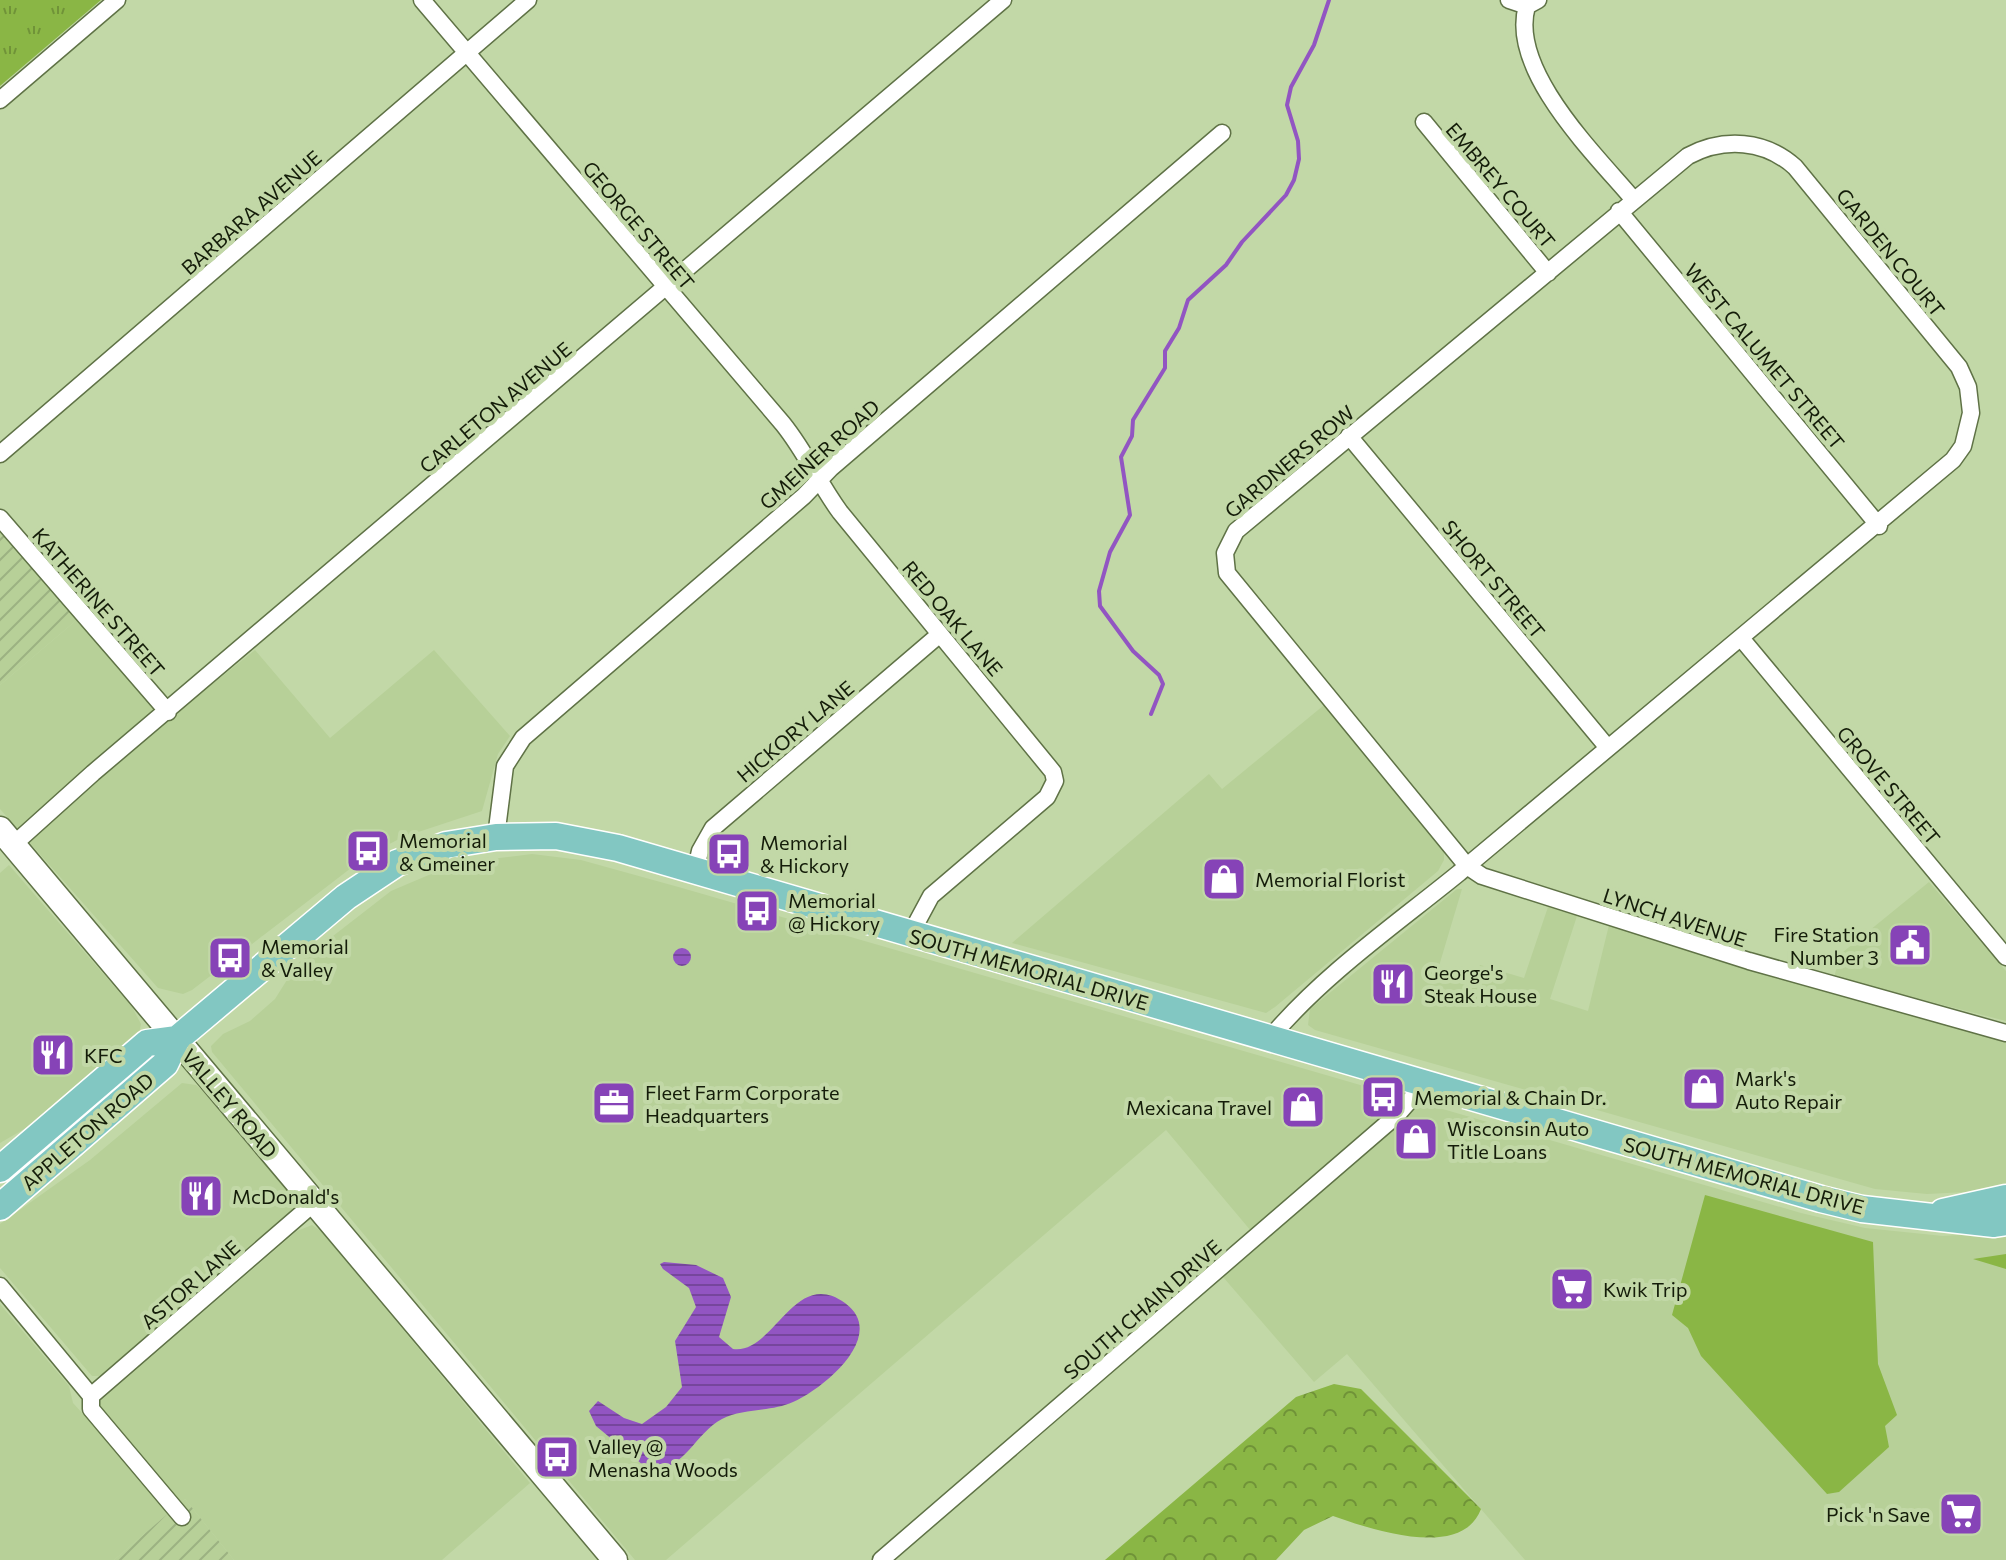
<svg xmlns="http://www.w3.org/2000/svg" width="2006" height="1560" viewBox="0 0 2006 1560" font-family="Commissioner,sans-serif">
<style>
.built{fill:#b7d098}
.industrial{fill:url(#industrial-furrows)}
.green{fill:#8ab645}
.forest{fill:url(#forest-crowns)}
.park{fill:url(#park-tufts)}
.water{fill:url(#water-rules)}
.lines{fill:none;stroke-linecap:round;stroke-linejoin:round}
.stream{stroke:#9255c2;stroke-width:4}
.street-casing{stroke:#5f7246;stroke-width:19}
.secondary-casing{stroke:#5f7246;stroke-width:27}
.primary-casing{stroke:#fff;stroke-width:29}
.street{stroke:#fff;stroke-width:16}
.secondary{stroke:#fff;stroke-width:24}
.primary{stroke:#82c7c2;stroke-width:26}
.labels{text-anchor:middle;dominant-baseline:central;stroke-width:8;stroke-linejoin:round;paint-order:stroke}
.street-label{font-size:20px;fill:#141c09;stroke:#c2d8a7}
.poi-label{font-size:20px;fill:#141c09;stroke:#c2d8a7;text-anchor:start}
</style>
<defs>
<pattern id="industrial-furrows" width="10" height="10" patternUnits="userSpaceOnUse" patternTransform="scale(2)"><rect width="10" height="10" fill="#b7d098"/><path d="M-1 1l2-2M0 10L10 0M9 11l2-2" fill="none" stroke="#9cb282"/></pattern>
<pattern id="forest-crowns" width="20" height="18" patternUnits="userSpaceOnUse" patternTransform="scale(2)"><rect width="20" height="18" fill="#8ab645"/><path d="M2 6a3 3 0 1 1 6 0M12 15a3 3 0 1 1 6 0" fill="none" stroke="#709338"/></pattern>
<pattern id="park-tufts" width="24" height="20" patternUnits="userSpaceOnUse" patternTransform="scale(2)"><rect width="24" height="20" fill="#8ab645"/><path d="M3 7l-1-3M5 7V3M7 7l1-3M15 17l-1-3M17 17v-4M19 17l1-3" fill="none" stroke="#709338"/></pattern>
<pattern id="water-rules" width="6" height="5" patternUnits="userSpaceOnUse" patternTransform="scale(2)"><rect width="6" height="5" fill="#9255c2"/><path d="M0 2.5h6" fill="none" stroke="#76469c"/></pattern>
</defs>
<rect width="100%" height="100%" fill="#c2d8a7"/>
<!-- built -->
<path class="built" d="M 79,618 L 166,721 L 255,650 L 330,738 L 434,650 L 510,736 L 498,754 L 482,811 L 403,837 L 368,855 L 192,990 L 183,994 L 158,988 L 0,809 L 0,685 Z
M 1329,701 L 1444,851 L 1444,860 L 1438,871 L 1275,1007 L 1266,1013 L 1012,943 L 1209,774 L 1222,789 Z
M 532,854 L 581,860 L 682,888 L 1801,1213 L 1865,1228 L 1943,1236 L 2006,1232 L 2006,1560 L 1525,1560 L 1347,1354 L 1314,1382 L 1223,1277 L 1262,1244 L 1166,1130 L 666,1560 L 635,1560 L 212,1052 L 211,1046 L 223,1034 L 250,1021 L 275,999 L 297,964 L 391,891 L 457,863 Z
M 9,865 L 132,1007 L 141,1024 L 139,1034 L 38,1121 L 0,1143 L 0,873 Z
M 1929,882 L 2006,971 L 2006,1021 L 1834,977 L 1837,967 L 1832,961 Z
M 1457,889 L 1462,889 L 1436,976 L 1472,987 L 1480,965 L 1524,978 L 1548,907 L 1577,916 L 1550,999 L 1588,1011 L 1609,925 L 1764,974 L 2006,1041 L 2006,1190 L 1927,1194 L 1875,1189 L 1315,1030 L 1308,1025 L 1310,1009 Z
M 182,1083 L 196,1085 L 205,1093 L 292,1196 L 294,1204 L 291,1212 L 107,1371 L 99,1376 L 92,1376 L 0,1268 L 0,1224 L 90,1160 Z
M 312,1225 L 322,1232 L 530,1483 L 442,1560 L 234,1560 L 185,1499 L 114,1560 L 0,1560 L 0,1304 L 69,1386 L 73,1403 L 84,1415 L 297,1231 Z"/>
<!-- industrial -->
<path class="industrial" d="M 0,527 L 79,618 L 0,685 Z
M 185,1499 L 234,1560 L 114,1560 Z"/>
<!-- green -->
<path class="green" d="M 1705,1195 L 1873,1242 L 1878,1364 L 1897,1415 L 1885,1426 L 1889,1447 L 1839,1492 L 1827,1494 L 1701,1356 L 1688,1328 L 1672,1315 Z
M 2006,1254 L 2006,1269 L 1973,1259 Z"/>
<!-- forest -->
<path class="forest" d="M 1334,1384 L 1361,1389 L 1481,1509 C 1462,1560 1373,1530 1333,1516 L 1304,1530 L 1276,1560 L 1105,1560 L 1296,1397 Z"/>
<!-- park -->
<path class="park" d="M 0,0 L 101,0 L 0,86 Z"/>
<!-- water -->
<path class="water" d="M673 957a9 9 0 1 1 18 0a9 9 0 1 1-18 0Z
M 664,1262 L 696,1265 L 723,1278 L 731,1297 L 719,1337 L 733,1349 C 774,1355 794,1266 845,1303 C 889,1335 823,1389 793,1402 C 771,1412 743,1408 722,1419 C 695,1433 683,1473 649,1470 L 596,1426 L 589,1411 L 598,1401 L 624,1418 L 642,1424 L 666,1407 L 682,1387 L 675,1341 L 696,1307 L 689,1288 L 663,1269 L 660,1264 Z"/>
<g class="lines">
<!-- stream -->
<path class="stream" d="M 1151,714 L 1163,684 L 1159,675 L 1133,651 L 1100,606 L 1099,591 L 1110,552 L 1130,515 L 1121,457 L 1132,436 L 1133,420 L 1165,368 L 1165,351 L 1179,328 L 1188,300 L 1226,265 L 1242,242 L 1286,195 L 1294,180 L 1299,159 L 1298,141 L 1287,105 L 1291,87 L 1314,45 L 1329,0"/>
<!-- street casing -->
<g class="street-casing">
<path id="street" d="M 422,0 L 783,424 C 807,454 818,482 840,512 L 1053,772 L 1055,781 L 1047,797 L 931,896 L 910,935
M 1509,0 L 1527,6 L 1538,0
M 1527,6 C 1508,70 1596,155 1633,199
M 0,100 L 117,0
M 1424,122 L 1548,273
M 1619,211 L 1879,526
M 1349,436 L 1608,748
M 0,454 L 528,0
M 0,518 L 168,712
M 1741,638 L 2006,957
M 496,837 L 505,766 L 523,738 L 804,496 L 831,468 L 1222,133
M 13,845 L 93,773 L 1003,0
M 695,872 L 700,851 L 713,828 L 940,634
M 1270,1038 C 1323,975 1395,925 1459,873 L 1467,866 L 1953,460 L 1963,446 L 1971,413 L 1968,387 L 1959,367 L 1795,167 C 1765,140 1724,137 1688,156 L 1236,531 L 1225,553 L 1227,573 L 1467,866 L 1482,876 L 1749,961 L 2006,1033
M 0,1286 L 91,1396
M 91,1396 L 314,1203
M 91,1396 L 91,1409 L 182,1517
M 881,1560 L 1397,1115 L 1425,1083"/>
</g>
<!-- secondary casing -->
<g class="secondary-casing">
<path id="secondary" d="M 0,829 L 615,1560"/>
</g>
<!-- primary casing -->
<g class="primary-casing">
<path id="primary" d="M 0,1169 L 147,1043 L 177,1039
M 0,1207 L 165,1064 L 177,1039 L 346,897 L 397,863 L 446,845 L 496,837 L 556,836 L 618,848 L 1821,1199 L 1862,1209 L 1994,1224 L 2006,1222
M 1943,1212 L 2006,1198"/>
</g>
<!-- street -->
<use href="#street" class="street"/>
<!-- secondary -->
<use href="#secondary" class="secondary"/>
<!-- primary -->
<use href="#primary" class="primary"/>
</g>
<!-- icons -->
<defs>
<g id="bus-square" transform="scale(2.3)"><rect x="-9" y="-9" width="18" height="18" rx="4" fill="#8643b7" stroke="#c2d8a7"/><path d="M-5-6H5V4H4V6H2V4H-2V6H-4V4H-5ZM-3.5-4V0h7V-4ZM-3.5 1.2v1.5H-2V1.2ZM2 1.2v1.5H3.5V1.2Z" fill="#fff"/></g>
<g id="shop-square" transform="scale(2.3)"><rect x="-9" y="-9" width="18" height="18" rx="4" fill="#8643b7" stroke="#c2d8a7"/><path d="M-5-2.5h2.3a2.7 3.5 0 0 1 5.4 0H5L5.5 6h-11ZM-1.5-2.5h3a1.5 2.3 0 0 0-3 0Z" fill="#fff"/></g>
<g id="civic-square" transform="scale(2.3)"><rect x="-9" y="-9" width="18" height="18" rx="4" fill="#8643b7" stroke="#c2d8a7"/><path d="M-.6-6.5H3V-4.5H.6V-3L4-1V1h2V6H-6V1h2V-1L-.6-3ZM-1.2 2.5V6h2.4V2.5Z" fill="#fff"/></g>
<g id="restaurant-square" transform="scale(2.3)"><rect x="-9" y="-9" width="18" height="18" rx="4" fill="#8643b7" stroke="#c2d8a7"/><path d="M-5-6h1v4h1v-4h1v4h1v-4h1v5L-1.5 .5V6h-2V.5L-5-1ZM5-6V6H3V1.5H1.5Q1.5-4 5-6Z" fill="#fff"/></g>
<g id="office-square" transform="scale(2.3)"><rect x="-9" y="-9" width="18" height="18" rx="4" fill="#8643b7" stroke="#c2d8a7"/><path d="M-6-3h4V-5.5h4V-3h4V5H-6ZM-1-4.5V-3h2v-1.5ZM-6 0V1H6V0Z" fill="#fff"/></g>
<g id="supermarket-square" transform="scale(2.3)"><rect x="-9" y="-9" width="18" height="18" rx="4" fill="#8643b7" stroke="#c2d8a7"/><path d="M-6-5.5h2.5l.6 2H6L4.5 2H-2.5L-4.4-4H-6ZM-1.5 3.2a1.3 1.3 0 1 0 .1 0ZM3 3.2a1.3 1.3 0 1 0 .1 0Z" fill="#fff"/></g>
</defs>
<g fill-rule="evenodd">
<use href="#bus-square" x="368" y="851"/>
<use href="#bus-square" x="729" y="854"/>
<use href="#shop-square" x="1224" y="879"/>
<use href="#bus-square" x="757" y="911"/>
<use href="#civic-square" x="1910" y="945"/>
<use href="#bus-square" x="230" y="958"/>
<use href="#restaurant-square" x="1393" y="984"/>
<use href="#restaurant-square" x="53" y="1055"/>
<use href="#shop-square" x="1704" y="1089"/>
<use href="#bus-square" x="1383" y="1097"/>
<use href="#office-square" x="614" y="1103"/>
<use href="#shop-square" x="1303" y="1107"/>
<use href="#shop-square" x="1416" y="1139"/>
<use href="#restaurant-square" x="201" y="1196"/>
<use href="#supermarket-square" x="1572" y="1289"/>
<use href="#bus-square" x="557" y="1457"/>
<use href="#supermarket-square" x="1961" y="1514"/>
</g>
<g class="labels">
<!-- street labels -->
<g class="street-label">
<text transform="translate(1501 185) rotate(50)">EMBREY COURT</text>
<text transform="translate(251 212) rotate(-41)">BARBARA AVENUE</text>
<text transform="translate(639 225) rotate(50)">GEORGE STREET</text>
<text transform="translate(1891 252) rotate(51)">GARDEN COURT</text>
<text transform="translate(1765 356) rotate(50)">WEST CALUMET STREET</text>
<text transform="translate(495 407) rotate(-40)">CARLETON AVENUE</text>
<text transform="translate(819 454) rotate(-42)">GMEINER ROAD</text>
<text transform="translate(1289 461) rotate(-40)">GARDNERS ROW</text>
<text transform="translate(1494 579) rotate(50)">SHORT STREET</text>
<text transform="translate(99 602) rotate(49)">KATHERINE STREET</text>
<text transform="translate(953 618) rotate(50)">RED OAK LANE</text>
<text transform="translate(795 731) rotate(-40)">HICKORY LANE</text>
<text transform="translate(1889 785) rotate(50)">GROVE STREET</text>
<text transform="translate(1675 917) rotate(18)">LYNCH AVENUE</text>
<text transform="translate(1029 969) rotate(16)">SOUTH MEMORIAL DRIVE</text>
<text transform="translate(230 1103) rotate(50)">VALLEY ROAD</text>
<text transform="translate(87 1131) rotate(-41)">APPLETON ROAD</text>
<text transform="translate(1744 1175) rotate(15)">SOUTH MEMORIAL DRIVE</text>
<text transform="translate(190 1284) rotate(-41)">ASTOR LANE</text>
<text transform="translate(1142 1309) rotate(-41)">SOUTH CHAIN DRIVE</text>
</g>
<!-- poi labels -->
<g class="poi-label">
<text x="399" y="840">Memorial<tspan x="399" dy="23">&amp; Gmeiner</tspan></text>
<text x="760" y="842">Memorial<tspan x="760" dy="23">&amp; Hickory</tspan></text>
<text x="1255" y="879">Memorial Florist</text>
<text x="788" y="900">Memorial<tspan x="788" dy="23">@ Hickory</tspan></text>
<text x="1879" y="934" text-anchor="end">Fire Station<tspan x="1879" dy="23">Number 3</tspan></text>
<text x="261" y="946">Memorial<tspan x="261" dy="23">&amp; Valley</tspan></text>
<text x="1424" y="972">George's<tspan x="1424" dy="23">Steak House</tspan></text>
<text x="84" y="1055">KFC</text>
<text x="1735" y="1078">Mark's<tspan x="1735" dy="23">Auto Repair</tspan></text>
<text x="645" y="1092">Fleet Farm Corporate<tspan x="645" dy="23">Headquarters</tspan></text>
<text x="1414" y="1097">Memorial &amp; Chain Dr.</text>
<text x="1272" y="1107" text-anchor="end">Mexicana Travel</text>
<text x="1447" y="1128">Wisconsin Auto<tspan x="1447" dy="23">Title Loans</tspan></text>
<text x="232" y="1196">McDonald's</text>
<text x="1603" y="1289">Kwik Trip</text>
<text x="588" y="1446">Valley @<tspan x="588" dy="23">Menasha Woods</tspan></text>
<text x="1930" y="1514" text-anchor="end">Pick 'n Save</text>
</g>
</g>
</svg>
